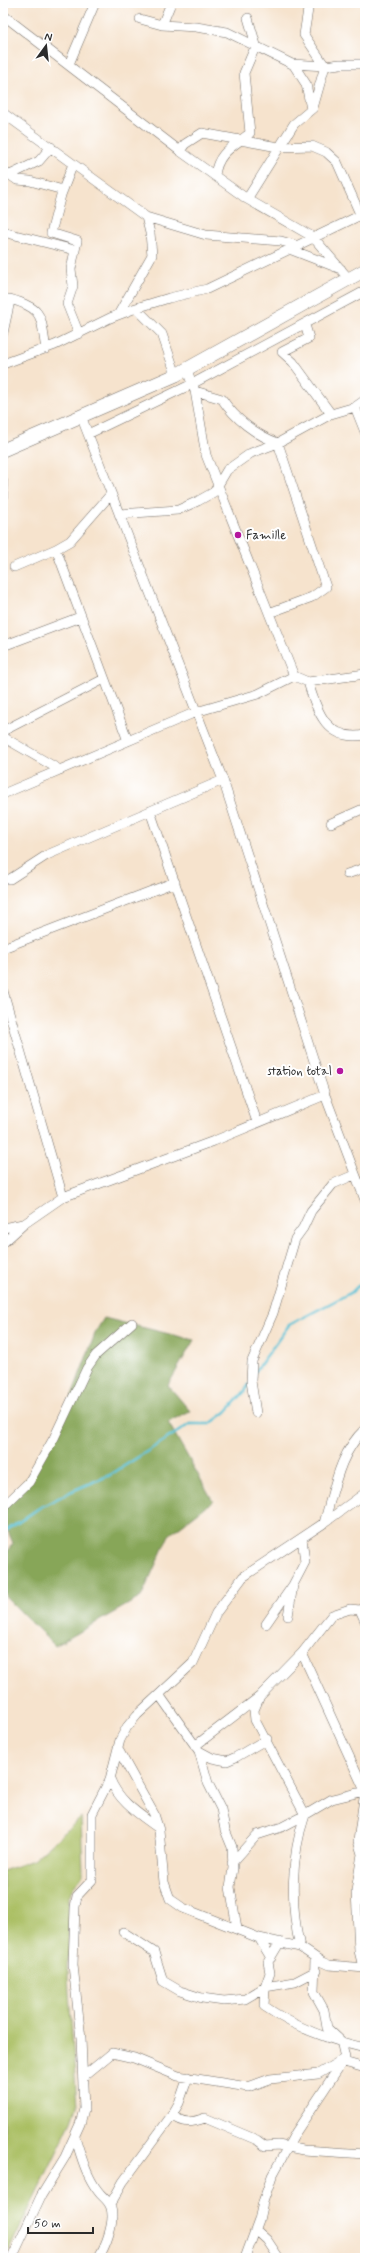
<svg xmlns="http://www.w3.org/2000/svg" width="368" height="2261" viewBox="0 0 368 2261" font-family="Mynerve,sans-serif">
<style>
.green{fill:#aabf63;stroke:#6a7547}
.forest{fill:#87a659;stroke:#596842}
.lines{fill:none;stroke-linecap:round;stroke-linejoin:round}
.stream{stroke:#57c0d4;stroke-width:2.5}
.street-casing{stroke:#726b64;stroke-width:10}
.secondary-casing{stroke:#726b64;stroke-width:14}
.street{stroke:#fff;stroke-width:9}
.secondary{stroke:#fff;stroke-width:13}
.poi-dot{fill:#b5179e;stroke:#fff;stroke-width:1.5}
.labels{text-anchor:middle;dominant-baseline:central;stroke-width:4;stroke-linejoin:round;paint-order:stroke}
.poi-label{font-size:13px;fill:#2b2b2b;stroke:#fff;text-anchor:start}
</style>
<rect width="100%" height="100%" fill="#fff"/>
<filter id="ink" filterUnits="userSpaceOnUse"><feTurbulence type="fractalNoise" baseFrequency=".025" numOctaves="2"/><feDisplacementMap in="SourceGraphic" scale="8" xChannelSelector="R" yChannelSelector="G"/><feConvolveMatrix kernelMatrix="1 2 1 2 8 2 1 2 1" color-interpolation-filters="sRGB"/></filter>
<filter id="wash" filterUnits="userSpaceOnUse"><feTurbulence type="fractalNoise" baseFrequency=".012" numOctaves="4" result="noise"/><feDisplacementMap in="SourceGraphic" scale="16" xChannelSelector="R" yChannelSelector="G"/><feGaussianBlur stdDeviation="0.9" result="paint"/><feColorMatrix in="noise" values="0 0 0 0 0 0 0 0 0 0 0 0 0 0 0 0 0 1.4 0 .05"/><feComposite in="paint" operator="in"/></filter>
<g filter="url(#wash)">
<rect width="100%" height="100%" fill="#f6e3cd"/>
<!-- green -->
<path class="green" d="M 81,1818 L 83,1874 L 69,1896 L 68,1978 L 77,2106 L 72,2121 L 5,2258 L 3,2258 L 3,1871 L 33,1860 Z"/>
<!-- forest -->
<path class="forest" d="M 104,1318 L 194,1340 L 168,1385 L 190,1411 L 168,1422 L 213,1501 L 169,1535 L 141,1597 L 55,1646 L 5,1596 L 3,1558 L 13,1543 L 3,1520 L 3,1510 L 56,1438 L 96,1331 Z"/>
<g class="lines">
<!-- stream -->
<path class="stream" d="M 255,1372 L 289,1325 L 352,1292 L 365,1279
M 3,1533 L 39,1508 L 72,1491 L 110,1475 L 190,1424 L 210,1424 L 226,1412 L 245,1391 L 249,1384"/>
</g>
</g>
<g filter="url(#ink)">
<g class="lines">
<!-- street casing -->
<g class="street-casing">
<path id="street" d="M 309,3 L 304,35 L 325,66
M 3,15 L 180,151 L 247,199 L 313,237 L 349,279
M 140,19 L 162,25 L 196,27 L 227,32 L 292,64 L 325,66 L 340,64 L 365,64
M 162,25 L 171,3
M 69,64 L 95,3
M 293,64 L 306,84 L 311,109
M 3,113 L 146,217 L 150,233 L 152,255 L 118,315
M 180,151 L 185,144 L 202,133 L 278,147 L 312,146 L 326,152 L 337,162 L 360,214
M 73,164 L 61,195 L 51,233 L 77,241 L 71,269 L 73,286 L 67,304 L 79,334
M 3,173 L 10,175 L 39,161 L 51,147
M 10,175 L 17,180 L 30,181 L 63,190
M 215,175 C 218,152 233,147 250,133 L 244,73 L 256,45 L 248,18
M 247,199 L 294,124 L 313,108 L 325,66
M 146,217 L 206,235 L 281,241 L 299,246
M 3,232 L 75,250
M 292,250 L 341,269
M 3,297 L 10,301 L 3,333
M 10,299 C 45,309 40,316 46,349
M 136,308 L 162,334 L 176,375
M 305,325 L 309,338 L 282,352 L 293,362 L 331,414
M 3,364 L 55,345 L 110,318 L 136,308 L 169,298 L 207,289 L 365,213
M 186,368 L 195,391 L 206,455 L 294,676 L 308,682 L 365,674
M 195,391 L 222,399 C 235,419 256,435 278,443 L 326,587 L 312,597 L 269,613
M 355,407 L 365,432
M 81,416 L 223,780 L 325,1095 L 365,1200
M 88,434 L 192,384 L 365,291
M 3,482 L 3,503
M 111,494 L 70,541 L 56,549 L 128,741
M 119,514 L 178,510 L 198,501 L 214,492 L 227,470 L 251,453 L 278,443 L 331,414 L 355,407 L 365,400
M 14,567 L 56,549
M 3,646 L 80,617
M 308,682 C 317,712 327,742 365,735
M 3,731 L 104,679
M 3,737 L 60,770
M 3,794 L 196,712 L 258,694 L 294,676
M 150,811 L 257,1122
M 331,823 L 365,808
M 347,874 L 365,868
M 3,879 L 10,879 L 47,855 L 223,780
M 3,948 L 175,882
M 3,991 L 63,1197
M 3,1228 L 23,1224
M 3,1243 L 24,1224 L 63,1197 L 214,1141 L 325,1095
M 256,1413 L 251,1381 L 252,1361 L 273,1313 L 295,1239 L 303,1228 L 311,1211 L 333,1184 L 354,1175
M 3,1507 L 29,1482 L 54,1438 L 87,1368 L 96,1355 L 132,1323
M 324,1523 C 334,1490 339,1453 365,1429
M 293,1585 L 305,1562 L 302,1538
M 365,1608 L 360,1610 L 365,1621
M 360,1610 L 350,1609 L 332,1615 L 302,1653 L 260,1696 L 254,1710 L 255,1720 L 305,1815 L 332,1799 L 365,1791
M 266,1624 L 293,1585 L 288,1616
M 302,1653 L 365,1791 L 358,1841 L 362,1854 L 356,1891 L 359,1951 L 363,1967
M 160,1696 L 199,1751 L 212,1758 L 227,1761 L 236,1757 L 267,1739
M 195,1746 L 259,1697
M 119,1751 L 154,1814 L 159,1830 L 164,1882 L 170,1899 L 183,1908 L 259,1938 L 300,1947 L 322,1962 L 329,1965 L 365,1968
M 199,1751 L 208,1783 L 221,1809 L 225,1830 L 232,1847 L 233,1868 L 230,1887 L 237,1928
M 110,1779 C 119,1802 139,1814 158,1828
M 232,1863 L 257,1835 L 282,1827 L 305,1815
M 123,1932 L 154,1952 L 163,1981 L 180,1991 L 202,1998 L 224,2001 L 245,1999 L 265,1987 L 295,1982 L 316,1971
M 259,1938 L 271,1958
M 280,1942 L 268,1962 L 270,1973 L 265,1987 L 264,2006 C 294,2027 329,2040 365,2048
M 300,1947 C 290,1905 291,1856 305,1815
M 344,2062 L 365,2068
M 84,2076 L 112,2053 L 134,2058 L 178,2076 L 248,2087 L 270,2079 L 318,2074 L 342,2060
M 172,2115 C 184,2124 191,2123 205,2118 L 257,2140 L 265,2146 L 278,2145 L 303,2150 L 365,2154
M 75,2137 C 81,2155 86,2176 98,2191 C 102,2197 109,2200 111,2208 C 115,2222 106,2246 98,2258
M 110,2205 L 123,2182 L 172,2115 L 179,2103 L 188,2077
M 256,2230 L 267,2240 L 279,2258
M 12,2258 L 41,2196 L 65,2157 L 80,2124 L 84,2109 L 81,2039 L 73,1965 L 75,1907 L 77,1896 L 92,1880 L 92,1814 L 110,1779 L 120,1740 L 127,1727 L 137,1715 L 193,1663 L 216,1613 L 243,1577 L 324,1523 L 365,1493
M 245,2258 L 259,2220 L 263,2202 L 272,2176 L 296,2132 L 345,2058 L 341,2041 L 327,2028 L 324,2010 L 314,1992 L 315,1959"/>
</g>
<!-- secondary casing -->
<g class="secondary-casing">
<path id="secondary" d="M 3,450 L 176,375 L 365,270"/>
</g>
<!-- street -->
<use href="#street" class="street"/>
<!-- secondary -->
<use href="#secondary" class="secondary"/>
</g>
</g>
<!-- markers -->
<g class="poi-dot">
<circle cx="238" cy="535" r="4"/>
<circle cx="340" cy="1071" r="4"/>
</g>
<g class="labels">
<!-- poi labels -->
<g class="poi-label">
<text x="246" y="535">Famille</text>
<text x="332" y="1071" text-anchor="end">station total</text>
</g>
</g>
<!-- margin -->
<rect width="368" height="2261" fill="none" stroke="#fff" stroke-width="16"/>
<!-- north arrow -->
<g transform="translate(46 46) rotate(15)" stroke="#ffffff" stroke-width="3" paint-order="stroke">
<path d="M0-3L7 15L0 10L-7 15Z" fill="#2b2b2b"/>
<text y="-6" font-size="11" font-weight="bold" text-anchor="middle" fill="#2b2b2b">N</text>
</g>
<!-- scale -->
<path d="M28 2227v6h65v-6" fill="none" stroke="#2b2b2b" stroke-width="2"/>
<text x="34" y="2227" font-size="12" fill="#2b2b2b" stroke="#ffffff" stroke-width="3" paint-order="stroke">50 m</text>
</svg>
